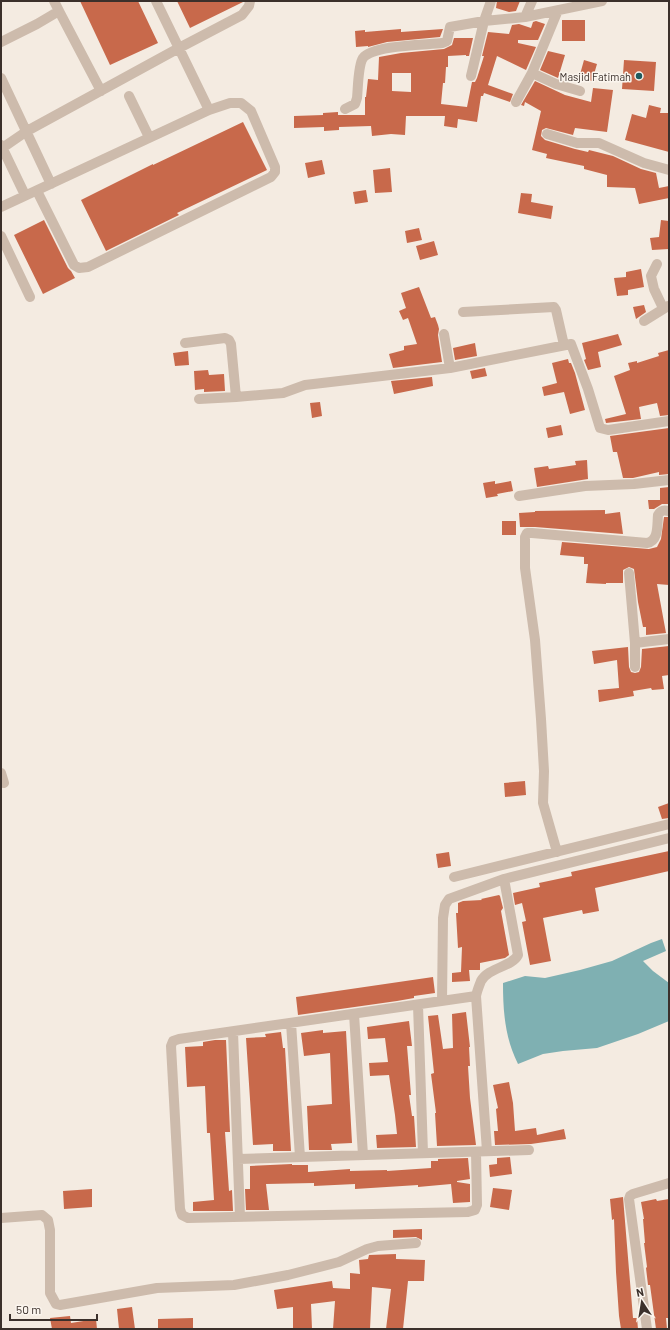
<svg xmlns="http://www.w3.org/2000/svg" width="670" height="1330" viewBox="0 0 670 1330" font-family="Barlow,sans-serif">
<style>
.water{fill:#7fb0b2}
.building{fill:#c8694b;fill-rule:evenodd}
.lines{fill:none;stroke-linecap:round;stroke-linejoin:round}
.minor{stroke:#cdbbac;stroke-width:10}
.poi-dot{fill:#1f5a5e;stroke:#fbf5ee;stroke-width:1.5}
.labels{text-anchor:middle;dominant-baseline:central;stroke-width:3;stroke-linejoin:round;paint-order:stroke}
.poi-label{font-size:11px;fill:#3b302b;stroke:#fbf5ee;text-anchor:end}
</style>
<rect width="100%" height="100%" fill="#f4ebe1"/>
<!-- water -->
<path class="water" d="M 662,939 L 666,951 L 643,961 L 653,971 L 669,983 L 669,1021 L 638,1034 L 597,1048 L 563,1051 L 543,1054 L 518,1064 C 505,1038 503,1012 503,983 L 525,976 L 545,978 L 580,970 L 612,961 L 651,943 Z"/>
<!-- building -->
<path class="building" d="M 80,1 L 138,1 L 158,43 L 110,65 Z
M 177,1 L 243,1 L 243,2 L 190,28 Z
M 497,1 L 520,1 L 516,11 L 509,12 L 496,8 Z
M 562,20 L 585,20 L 585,41 L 562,41 Z
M 536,21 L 545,24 L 538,40 L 518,40 L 518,43 L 536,47 L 526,70 L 497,56 L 488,85 L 513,94 L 510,102 L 484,93 L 483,96 L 481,96 L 477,122 L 458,119 L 457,128 L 444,126 L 445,116 L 406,116 L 405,135 L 391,134 L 372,136 L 371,126 L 339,127 L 339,130 L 324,131 L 324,127 L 294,128 L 294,116 L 323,115 L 323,113 L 338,112 L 338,115 L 365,115 L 365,97 L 366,97 L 368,79 L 378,80 L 379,57 L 401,53 L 444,49 L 452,45 L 454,38 L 473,38 L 469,56 L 466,56 L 466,55 L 448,56 L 448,67 L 446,67 L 445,83 L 443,83 L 441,104 L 467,107 L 472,82 L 475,82 L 477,78 L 484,56 L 482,56 L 488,32 L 509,34 L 512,25 L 519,24 L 531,28 L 533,22 ZM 392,73 L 411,73 L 411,92 L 392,91 Z
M 401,29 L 401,32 L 443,29 L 440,37 L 387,42 L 368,47 L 368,46 L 356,47 L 355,31 L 365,30 L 365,32 Z
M 548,51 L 565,55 L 558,78 L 540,70 Z
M 584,60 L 597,64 L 592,81 L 579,78 Z
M 624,60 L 656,62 L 654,91 L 622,89 Z
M 535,81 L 565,95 L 591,102 L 593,88 L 613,90 L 607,132 L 575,128 L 573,135 L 546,128 L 542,130 L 541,136 L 545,140 L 575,149 L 588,152 L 589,150 L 613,156 L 641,169 L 656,173 L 659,188 L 669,186 L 669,198 L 639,204 L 635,188 L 607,187 L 607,175 L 584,169 L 584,166 L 546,158 L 547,154 L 532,150 L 541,111 L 525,102 L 524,106 L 521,105 Z
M 649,105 L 661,108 L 660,113 L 669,113 L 669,152 L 625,140 L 632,114 L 646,118 Z
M 243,122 L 267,170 L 177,213 L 179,215 L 106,251 L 81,200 L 153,164 L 153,165 Z
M 322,160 L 325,174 L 308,178 L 305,163 Z
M 390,168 L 392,192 L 375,193 L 373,170 Z
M 366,190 L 368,202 L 355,204 L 353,192 Z
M 521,193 L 532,194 L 531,202 L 553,206 L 551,219 L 518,213 Z
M 44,220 L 68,268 L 71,271 L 75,278 L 43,294 L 14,235 Z
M 661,220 L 669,221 L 669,249 L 652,250 L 650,238 L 659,237 Z
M 419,228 L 422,240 L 407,243 L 405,231 Z
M 434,241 L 438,255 L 420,260 L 416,246 Z
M 641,269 L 644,287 L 628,290 L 628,295 L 617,296 L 614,278 L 626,277 L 626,272 Z
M 419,287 L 431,318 L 435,317 L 438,325 L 439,329 L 438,335 L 442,362 L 393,368 L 389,354 L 404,350 L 404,346 L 417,344 L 408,318 L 403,320 L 399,311 L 406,308 L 401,293 Z
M 644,305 L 646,312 L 636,319 L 633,307 Z
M 618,334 L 622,345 L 598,352 L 601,367 L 588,370 L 584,360 L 586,359 L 582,343 Z
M 475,343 L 477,356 L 455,360 L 453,348 Z
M 669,350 L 669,415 L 660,416 L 657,403 L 639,407 L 641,419 L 606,423 L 605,419 L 626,414 L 614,376 L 630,370 L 628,363 L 637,361 L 637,363 L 659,356 L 658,353 Z
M 188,351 L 189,365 L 175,366 L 173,353 Z
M 568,359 L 569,363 L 571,363 L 575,373 L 585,410 L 570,414 L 564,392 L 544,396 L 542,387 L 557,383 L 552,363 Z
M 485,368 L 487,376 L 472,379 L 470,371 Z
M 208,370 L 209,375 L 224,374 L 225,391 L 204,392 L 204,389 L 195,390 L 194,371 Z
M 432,377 L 433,386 L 394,394 L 391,381 Z
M 320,402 L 322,416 L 312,418 L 310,403 Z
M 561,425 L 563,435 L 548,438 L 546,428 Z
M 669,428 L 669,474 L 659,475 L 659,472 L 633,478 L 623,478 L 617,452 L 613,452 L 610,436 Z
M 587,460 L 588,479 L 537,487 L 534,468 L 548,466 L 549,469 L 576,465 L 575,461 Z
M 495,481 L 495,484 L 511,481 L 513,491 L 497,494 L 498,496 L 486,498 L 483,483 Z
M 669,487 L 669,504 L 662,504 L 654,509 L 649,509 L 648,500 L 660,500 L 660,488 Z
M 605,510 L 605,514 L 620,512 L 623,534 L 535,527 L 520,527 L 519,513 L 535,512 L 535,511 Z
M 664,517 L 669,517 L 669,585 L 657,584 L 666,633 L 646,635 L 646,627 L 643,627 L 638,602 L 634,569 L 629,567 L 623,570 L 623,583 L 606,583 L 606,584 L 586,583 L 588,564 L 584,564 L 584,557 L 560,555 L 562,542 L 649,549 L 657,547 L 661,539 Z
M 502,521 L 516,521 L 516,535 L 502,535 Z
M 669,646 L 669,675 L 662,676 L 664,689 L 652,690 L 651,688 L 633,691 L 634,696 L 599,702 L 598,690 L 619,688 L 617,660 L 594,664 L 592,651 L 628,647 L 629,667 L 631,672 L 635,673 L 639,672 L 641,667 L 642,649 Z
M 525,781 L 526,795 L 505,797 L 504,783 Z
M 669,803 L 669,818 L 662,819 L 658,807 Z
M 669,851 L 669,871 L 595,888 L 599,911 L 583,914 L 582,910 L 543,918 L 551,961 L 530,965 L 522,922 L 526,921 L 522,903 L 515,905 L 513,893 L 540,887 L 539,883 L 572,876 L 571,872 Z
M 449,852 L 451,866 L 438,868 L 436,854 Z
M 499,895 L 500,896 L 503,908 L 501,911 L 509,955 L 505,958 L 480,963 L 480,970 L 469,970 L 470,981 L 452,982 L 452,973 L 461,972 L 462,947 L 458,948 L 456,913 L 458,913 L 458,903 L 463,901 L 482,900 L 481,899 Z
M 433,977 L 435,993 L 414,996 L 414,998 L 397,1001 L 298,1015 L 296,997 Z
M 466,1012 L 470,1047 L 469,1047 L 470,1066 L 468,1066 L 470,1098 L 476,1145 L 437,1146 L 435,1113 L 436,1113 L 431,1074 L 434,1073 L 428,1016 L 438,1015 L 443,1049 L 453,1048 L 452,1014 Z
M 409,1021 L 412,1046 L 407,1046 L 411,1095 L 409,1095 L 412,1116 L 414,1116 L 416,1147 L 377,1148 L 376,1135 L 397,1134 L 395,1115 L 389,1075 L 370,1076 L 369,1063 L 388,1062 L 385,1038 L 368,1039 L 367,1027 Z
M 323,1030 L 323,1033 L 346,1031 L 352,1143 L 331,1144 L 332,1150 L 309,1150 L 307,1106 L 332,1104 L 330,1053 L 304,1056 L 301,1033 Z
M 281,1032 L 283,1048 L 285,1048 L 291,1151 L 273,1151 L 273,1144 L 253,1145 L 246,1038 L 266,1037 L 265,1034 Z
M 215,1040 L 226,1040 L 230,1132 L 225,1132 L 229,1191 L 232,1190 L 233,1211 L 193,1211 L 193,1202 L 214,1200 L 210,1133 L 207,1133 L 205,1086 L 187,1087 L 185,1047 L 203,1046 L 203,1042 Z
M 509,1082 L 513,1103 L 515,1131 L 536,1128 L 537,1135 L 564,1129 L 566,1139 L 531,1144 L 495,1145 L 494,1131 L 498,1131 L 496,1109 L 498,1108 L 493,1085 Z
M 510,1157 L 512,1174 L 490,1177 L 489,1165 L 497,1164 L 497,1158 Z
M 468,1158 L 470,1179 L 457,1181 L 457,1182 L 470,1184 L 470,1202 L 453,1203 L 451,1184 L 418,1187 L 418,1185 L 355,1189 L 355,1184 L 314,1186 L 314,1183 L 266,1184 L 269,1210 L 246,1210 L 245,1189 L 250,1189 L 250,1166 L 292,1164 L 292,1165 L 308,1165 L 308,1172 L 350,1169 L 350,1171 L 387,1170 L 387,1171 L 431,1168 L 431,1161 L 438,1161 L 438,1159 Z
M 493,1188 L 512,1190 L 509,1210 L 490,1207 Z
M 92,1189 L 92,1207 L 64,1209 L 63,1191 Z
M 623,1197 L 633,1318 L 637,1318 L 638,1329 L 621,1329 L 619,1316 L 616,1272 L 614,1219 L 612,1220 L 610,1199 Z
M 656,1199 L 657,1201 L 669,1199 L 669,1318 L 666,1318 L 667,1329 L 656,1329 L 650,1285 L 648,1285 L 646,1268 L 647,1267 L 644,1243 L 645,1243 L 643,1219 L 644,1219 L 641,1202 Z
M 422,1229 L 422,1240 L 416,1237 L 393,1238 L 393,1230 Z
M 396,1254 L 396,1259 L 425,1260 L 424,1281 L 408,1281 L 403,1329 L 386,1329 L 391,1289 L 372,1287 L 370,1329 L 333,1329 L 335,1301 L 311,1304 L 312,1329 L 293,1329 L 293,1307 L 277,1309 L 274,1290 L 332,1281 L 333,1288 L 350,1289 L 350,1273 L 360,1274 L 359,1260 L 368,1259 L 369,1255 Z
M 132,1307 L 135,1329 L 119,1329 L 117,1309 Z
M 70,1316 L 71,1323 L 96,1319 L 97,1329 L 52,1329 L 50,1318 Z
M 193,1318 L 193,1329 L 158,1329 L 158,1319 Z"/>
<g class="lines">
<!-- minor -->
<path class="minor" d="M 156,1 L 209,110
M 491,1 L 484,21 L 525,17 L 602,1
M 558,10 L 532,73 L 556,84 L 580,91
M 59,11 L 101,91
M 525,17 L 532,1
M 1,42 L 37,24 L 59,11 L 54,1
M 1,78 L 51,184
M 129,96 L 149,137
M 516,102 L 532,73
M 345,109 L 355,104 L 357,98 C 358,89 358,65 363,58 C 373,45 425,45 442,43 L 447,41 L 450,27 L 484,21 L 471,76
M 547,134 L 577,143 L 599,143 L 644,163 L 669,170
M 1,145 L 25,195
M 1,149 L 27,131 L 179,48 L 242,15 L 249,6 L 250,1
M 1,207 L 209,110 L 230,103 L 241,103 L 251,111 L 275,167 L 275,172 L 271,177 L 88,267 L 79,268 L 74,265 L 37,191
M 1,236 L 30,297
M 657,264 L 651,276 L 654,289 L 663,308
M 463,312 L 554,307 L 556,310 L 564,345
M 644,321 L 668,306
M 444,334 L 450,368
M 185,343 L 225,338 L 229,340 L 231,344 L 236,397
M 199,399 L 236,397 L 283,393 L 305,385 L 450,368 L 571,344 L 588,389 L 600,428 L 608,430 L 669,421
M 519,496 L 585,486 L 634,484 L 669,480
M 629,573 L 635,643
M 635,667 L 635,643 L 669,639
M 1,773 L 4,783
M 557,852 L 543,803 L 544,771 L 541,719 L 535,640 L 525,568 L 525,537 L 527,533 L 532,533 L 647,543 C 659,541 657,525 658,515 C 661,510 664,510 669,511
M 454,877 L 669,824
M 476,996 L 179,1039 L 173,1041 L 171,1046 L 180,1209 L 182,1215 L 188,1218 L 468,1212 L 475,1210 L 477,1205 L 476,1152
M 442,1001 L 443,918 L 445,905 L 449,899 L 504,879 L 669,838
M 418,1005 L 423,1153
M 354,1014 L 363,1155
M 291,1023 L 300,1157
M 233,1032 L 240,1217
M 487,1151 L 476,996 C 477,991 479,986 481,981 C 489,967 512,967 518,955 L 504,879
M 238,1159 L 529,1150
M 1,1218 L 42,1215 L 48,1220 L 50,1230 L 50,1293 L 56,1304 L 60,1305 L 157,1288 L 234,1285 L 288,1275 L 339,1262 L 367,1249 L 378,1246 L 416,1243
M 647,1329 L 629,1199 L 630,1196 L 633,1194 L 669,1183"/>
</g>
<!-- markers -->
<circle class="poi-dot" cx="639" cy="76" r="4"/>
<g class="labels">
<!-- poi labels -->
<g class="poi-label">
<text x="631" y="76">Masjid Fatimah</text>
</g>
</g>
<!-- border -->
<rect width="670" height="1330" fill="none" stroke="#3b302b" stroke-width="4"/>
<!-- north arrow -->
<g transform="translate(642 1302) rotate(348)" stroke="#fbf5ee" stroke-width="3" paint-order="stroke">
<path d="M0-3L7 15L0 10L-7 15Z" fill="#3b302b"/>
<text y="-6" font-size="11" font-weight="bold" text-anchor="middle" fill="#3b302b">N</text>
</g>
<!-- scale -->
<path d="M10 1314v6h87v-6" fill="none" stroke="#3b302b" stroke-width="2"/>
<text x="16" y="1314" font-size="12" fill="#3b302b" stroke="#fbf5ee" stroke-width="3" paint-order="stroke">50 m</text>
</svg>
